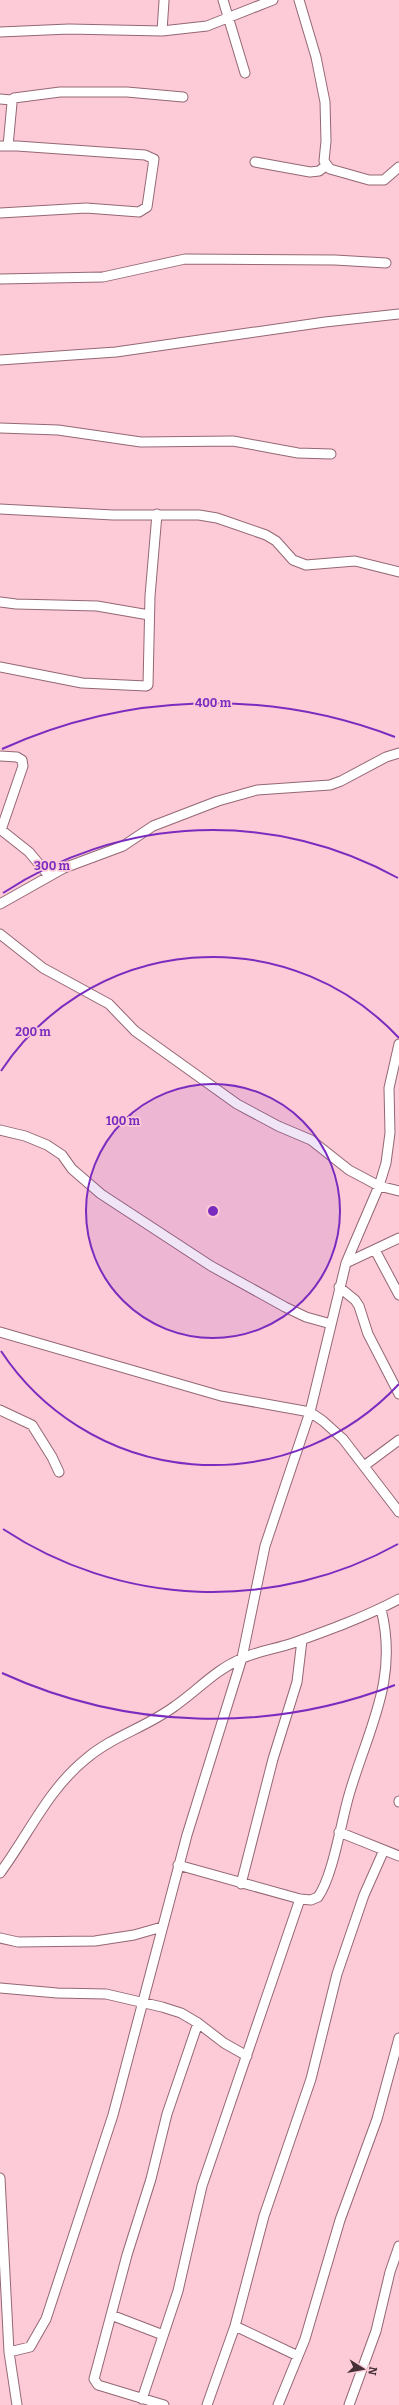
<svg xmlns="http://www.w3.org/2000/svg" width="399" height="2405" viewBox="0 0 399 2405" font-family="Bitter,serif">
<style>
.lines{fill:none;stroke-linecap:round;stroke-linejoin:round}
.minor-casing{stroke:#946774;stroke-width:11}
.minor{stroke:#fff;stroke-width:9}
.ring{fill:none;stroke:#7b2cbf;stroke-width:2}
.centre{fill:#7b2cbf;stroke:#fdcad7;stroke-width:2}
.ring-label{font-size:12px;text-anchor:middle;font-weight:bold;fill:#7b2cbf;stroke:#fdcad7;stroke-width:3.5;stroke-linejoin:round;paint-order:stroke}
</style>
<rect width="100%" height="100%" fill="#fdcad7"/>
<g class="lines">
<!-- minor casing -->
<g class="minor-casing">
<path id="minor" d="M 223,0 L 245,73
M 299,0 L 316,57 L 325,102 L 326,141 L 324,161 L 330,169 L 369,180 L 384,180 L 399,167
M 164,1 L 162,31 L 207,26 L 273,0
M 0,32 L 69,29 L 162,31
M 0,99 L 11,100 L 12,103 L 8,146
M 11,100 L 14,98 L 60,92 L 127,92 L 183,97
M 0,146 L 17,146 L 145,155 L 154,159 L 147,207 L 139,212 L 86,208 L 0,213
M 255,162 L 310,172 L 319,171 L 327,165
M 0,279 L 103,277 L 185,259 L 335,260 L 386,263
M 0,360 L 116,352 L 325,322 L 399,314
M 0,428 L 58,430 L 141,442 L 233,441 L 298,453 L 331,454
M 0,509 L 113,515 L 199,515 L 217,518 L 266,535 L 276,541 L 293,560 L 306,565 L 355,561 L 399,572
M 0,602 L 16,604 L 97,606 L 149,615
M 0,667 L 82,683 L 146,686 L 148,685 L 150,596 L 157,514
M 0,756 L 17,757 L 22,760 L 23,766 L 1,830
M 0,829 L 29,852 L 49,876
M 0,904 L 64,868 L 123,846 L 153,826 L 218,801 L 257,790 L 330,785 L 341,781 L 386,757 L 399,753
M 0,934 L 43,968 L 109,1004 L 135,1031 L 237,1104 L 278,1126 L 311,1140 L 349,1170 L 379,1186 L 399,1191
M 0,1130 L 25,1136 L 47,1145 L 62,1155 L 72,1169 L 101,1194 L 211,1266 L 285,1307 L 306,1317 L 331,1324
M 375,1250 L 399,1295
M 346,1263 L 399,1238
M 339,1287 L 355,1300 L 359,1306 L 368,1334 L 399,1394
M 0,1332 L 221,1396 L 310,1412 L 323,1421 L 343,1439 L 399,1512
M 0,1410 L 32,1425 L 52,1457 L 59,1472
M 364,1466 L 399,1440
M 399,1801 L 399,1802
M 339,1832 L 399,1856
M 178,1865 L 300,1899 L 311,1900 L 318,1897 C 333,1876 341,1822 349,1795 C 368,1729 399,1680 381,1609
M 0,1873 C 29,1834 48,1789 87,1758 C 113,1736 147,1727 175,1706 C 198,1690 215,1670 241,1659 C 257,1651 276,1649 293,1643 C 329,1630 365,1617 399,1599
M 241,1884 L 273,1759 L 297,1682 L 302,1640
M 0,1938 L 18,1942 L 95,1941 L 134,1935 L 162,1927
M 0,1988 L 57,1993 L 106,1994 L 162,2007 L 181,2013 L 198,2023 L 224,2043 L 247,2056
M 0,2178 L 9,2352 L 17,2405
M 111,2315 L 163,2335
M 235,2326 L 298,2356
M 9,2352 L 30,2347 L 46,2319 L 113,2115 L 187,1835 L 242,1658 L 265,1546 L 310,1412 L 346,1263 L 379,1186 L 386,1163 L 390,1133 L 389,1088 L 399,1044
M 142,2399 L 178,2291 L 202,2186 L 300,1899
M 164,2405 L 98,2385 L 94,2379 L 127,2255 L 151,2179 L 167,2114 L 198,2023
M 207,2405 L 235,2326 L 264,2216 L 311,2079 L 337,1974 L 364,1895 L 384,1850
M 278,2405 L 305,2339 L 340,2220 L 377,2119 L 399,2038
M 349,2405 L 376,2331 L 390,2272 L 399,2246"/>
</g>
<!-- minor -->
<use href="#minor" class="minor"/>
</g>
<!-- distance rings -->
<circle cx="213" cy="1211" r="127" fill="#7b2cbf" fill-opacity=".12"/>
<g class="ring">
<circle cx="213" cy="1211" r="127"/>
<path d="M399 1384A254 254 0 0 1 1 1351M1 1071A254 254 0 0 1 399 1038"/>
<path d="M398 1544A381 381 0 0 1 3 1529M3 893A381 381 0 0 1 398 878"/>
<path d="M395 1685A508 508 0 0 1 2 1673M2 749A508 508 0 0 1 395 737"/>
</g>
<circle cx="213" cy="1211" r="6" class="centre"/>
<g class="ring-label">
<text x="213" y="707">400 m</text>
<text x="52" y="870">300 m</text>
<text x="33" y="1036">200 m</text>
<text x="123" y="1125">100 m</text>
</g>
<!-- north arrow -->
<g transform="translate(363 2369) rotate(101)" stroke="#fdcad7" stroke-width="3" paint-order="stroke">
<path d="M0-3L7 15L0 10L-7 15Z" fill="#443036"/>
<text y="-6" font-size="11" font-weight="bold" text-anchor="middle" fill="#443036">N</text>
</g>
</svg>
